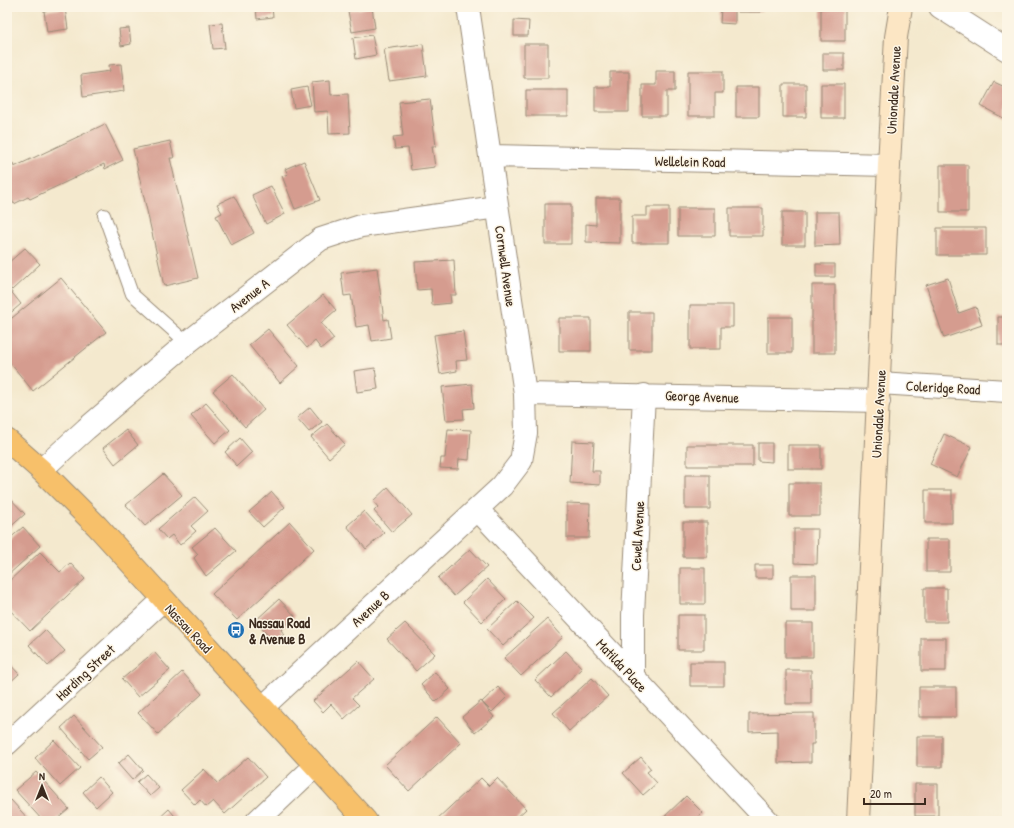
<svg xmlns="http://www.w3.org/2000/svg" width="1014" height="828" viewBox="0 0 1014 828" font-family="'Patrick Hand',sans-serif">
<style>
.building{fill:#d59c8f}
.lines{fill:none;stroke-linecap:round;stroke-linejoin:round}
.service-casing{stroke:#988a76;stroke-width:14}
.minor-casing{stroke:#988a76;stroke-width:24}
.secondary-casing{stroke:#988a76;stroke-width:24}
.primary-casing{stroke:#988a76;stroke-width:24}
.service{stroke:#fff;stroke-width:12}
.minor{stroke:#fff;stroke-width:22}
.secondary{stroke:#fce6c4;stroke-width:22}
.primary{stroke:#f7c06b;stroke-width:22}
.labels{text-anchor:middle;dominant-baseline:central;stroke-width:3;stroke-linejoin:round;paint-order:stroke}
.street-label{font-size:14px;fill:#3b2a1e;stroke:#fcf5e5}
.poi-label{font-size:14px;font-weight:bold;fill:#3b2a1e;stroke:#fcf5e5;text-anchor:start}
</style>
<rect width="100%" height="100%" fill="#fcf5e5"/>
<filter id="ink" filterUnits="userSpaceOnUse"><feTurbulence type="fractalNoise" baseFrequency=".025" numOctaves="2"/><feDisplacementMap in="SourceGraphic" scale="8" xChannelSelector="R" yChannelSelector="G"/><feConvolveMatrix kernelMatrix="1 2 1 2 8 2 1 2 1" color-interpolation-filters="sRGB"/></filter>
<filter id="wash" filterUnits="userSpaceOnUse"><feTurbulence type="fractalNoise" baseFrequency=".012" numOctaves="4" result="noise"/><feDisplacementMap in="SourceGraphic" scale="16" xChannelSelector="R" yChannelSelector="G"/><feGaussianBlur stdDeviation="0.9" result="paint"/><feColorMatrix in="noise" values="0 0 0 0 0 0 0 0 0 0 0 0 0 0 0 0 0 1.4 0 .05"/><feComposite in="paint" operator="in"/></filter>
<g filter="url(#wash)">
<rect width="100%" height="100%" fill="#f4e9ce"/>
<g id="blocks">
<!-- building -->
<path class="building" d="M 256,7 L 272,7 L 273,17 L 257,19 Z
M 372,7 L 375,28 L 352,32 L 348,11 Z
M 738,7 L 762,7 L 761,12 L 738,12 Z
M 821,7 L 845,7 L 845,41 L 821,41 Z
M 65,8 L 68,29 L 47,32 L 44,11 Z
M 721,9 L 735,9 L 735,24 L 720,23 Z
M 514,20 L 529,21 L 528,36 L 514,36 Z
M 222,23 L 225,48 L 213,49 L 210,24 Z
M 129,28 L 131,44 L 121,46 L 119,29 Z
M 372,35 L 376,55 L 356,59 L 353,38 Z
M 423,44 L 427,76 L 389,81 L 384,49 Z
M 524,44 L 548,44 L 548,78 L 524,78 Z
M 823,53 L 844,53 L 844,70 L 823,70 Z
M 121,64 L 124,91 L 83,97 L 81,75 L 110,71 L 109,65 Z
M 656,71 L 675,71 L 675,91 L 667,91 L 667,116 L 642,116 L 642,85 L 656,85 Z
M 688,71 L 723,71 L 723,93 L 715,93 L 715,116 L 688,116 Z
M 610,72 L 629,72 L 629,112 L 595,112 L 595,87 L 610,87 Z
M 330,80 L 331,95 L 348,94 L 350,133 L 329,134 L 328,111 L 314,112 L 312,82 Z
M 994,82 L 1007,88 L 1007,120 L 981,106 Z
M 783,84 L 806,84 L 806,117 L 783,117 Z
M 821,84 L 844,84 L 844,118 L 821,118 Z
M 307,87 L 311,105 L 294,108 L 291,90 Z
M 736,87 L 759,87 L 759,117 L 736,117 Z
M 526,90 L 568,90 L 568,116 L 526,116 Z
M 430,99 L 436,146 L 432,146 L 435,167 L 411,170 L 408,148 L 395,149 L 393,137 L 403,136 L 399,102 Z
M 105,124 L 123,160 L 105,169 L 104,164 L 30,199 L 28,197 L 14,204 L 7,190 L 7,166 L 13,163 L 14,167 Z
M 170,141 L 174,158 L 170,158 L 198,278 L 164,286 L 133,149 Z
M 304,161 L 320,200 L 295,209 L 282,176 L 288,174 L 285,169 Z
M 940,165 L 968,165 L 968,212 L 940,212 Z
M 271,186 L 285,214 L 266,224 L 252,195 Z
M 234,196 L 254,233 L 231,245 L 216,216 L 222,213 L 217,204 Z
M 596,198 L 620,198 L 620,243 L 586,242 L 586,224 L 596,225 Z
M 545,204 L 571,204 L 571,244 L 545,244 Z
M 647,207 L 669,207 L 669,243 L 632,243 L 632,216 L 647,216 Z
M 678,208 L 715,208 L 715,236 L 678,236 Z
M 729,208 L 763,208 L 763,236 L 729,236 Z
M 782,212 L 805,212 L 805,245 L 782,245 Z
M 815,212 L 839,212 L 840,245 L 815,246 Z
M 937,228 L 986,228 L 986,255 L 937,255 Z
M 25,248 L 40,264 L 12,290 L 7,285 L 7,264 Z
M 454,260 L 456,295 L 450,295 L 451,303 L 432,305 L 431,289 L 417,290 L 415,262 Z
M 816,264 L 835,264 L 835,277 L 816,277 Z
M 377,268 L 384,320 L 388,319 L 391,338 L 372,341 L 369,325 L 356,327 L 351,295 L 344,296 L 341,273 Z
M 61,278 L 106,332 L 33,391 L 7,359 L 7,322 Z
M 948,278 L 959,313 L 976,307 L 982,325 L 944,338 L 926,285 Z
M 812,285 L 835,285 L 835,353 L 812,353 Z
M 9,289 L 21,304 L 7,316 L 7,291 Z
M 323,295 L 336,310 L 321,323 L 334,339 L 321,349 L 315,341 L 307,348 L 287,325 Z
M 690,305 L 733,305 L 733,327 L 721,327 L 721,349 L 690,349 Z
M 629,312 L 652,312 L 652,350 L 629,350 Z
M 768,317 L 792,317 L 792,353 L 768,353 Z
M 998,317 L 1007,317 L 1007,345 L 998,345 Z
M 559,318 L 591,318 L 591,351 L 559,351 Z
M 268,329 L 299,366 L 280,383 L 249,345 Z
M 463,331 L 467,360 L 456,361 L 457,371 L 440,374 L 434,335 Z
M 375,368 L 378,389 L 357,392 L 354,371 Z
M 233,374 L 264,410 L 245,427 L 213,391 Z
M 472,384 L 474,408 L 463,409 L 464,419 L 446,420 L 442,387 Z
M 206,403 L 230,430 L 215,443 L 191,416 Z
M 310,407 L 322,422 L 309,432 L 297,418 Z
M 327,424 L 345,444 L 329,458 L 311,437 Z
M 448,429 L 471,430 L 469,460 L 459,459 L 458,469 L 440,468 L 441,458 L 445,458 Z
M 126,430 L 138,445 L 115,464 L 103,448 Z
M 944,434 L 972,447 L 957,477 L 930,464 Z
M 240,438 L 252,452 L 237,466 L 225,452 Z
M 572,441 L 594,442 L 592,471 L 600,471 L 600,485 L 570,483 Z
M 758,443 L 772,443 L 772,462 L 758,461 Z
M 687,445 L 753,445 L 753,466 L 687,466 Z
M 788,445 L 821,445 L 821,469 L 788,469 Z
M 163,474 L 182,495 L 145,526 L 126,505 Z
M 685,475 L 710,475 L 710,509 L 685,509 Z
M 789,483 L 820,483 L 820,516 L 789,516 Z
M 388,487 L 412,515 L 392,532 L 374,511 L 378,507 L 373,501 Z
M 925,490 L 952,490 L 952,523 L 925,523 Z
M 272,492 L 285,507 L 263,527 L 249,512 Z
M 7,495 L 25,514 L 7,530 Z
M 195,497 L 208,511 L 191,526 L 196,531 L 180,545 L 172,535 L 167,539 L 158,529 Z
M 567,503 L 590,504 L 589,538 L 567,538 Z
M 364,511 L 384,533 L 366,549 L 347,526 Z
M 290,522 L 314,549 L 237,620 L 212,594 Z
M 683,522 L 707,522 L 707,557 L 683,557 Z
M 23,527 L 40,546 L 7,576 L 7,541 Z
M 215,528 L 236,551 L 206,576 L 194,558 L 198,554 L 192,547 Z
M 794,529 L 818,529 L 817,564 L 794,563 Z
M 926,539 L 950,539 L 950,572 L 926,572 Z
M 470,549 L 487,567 L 454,596 L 438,578 Z
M 40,552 L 60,572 L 70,563 L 85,579 L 30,631 L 7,607 L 7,583 Z
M 755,565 L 773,565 L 773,578 L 755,578 Z
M 680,568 L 705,568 L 705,604 L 680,604 Z
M 791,575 L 816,575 L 816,611 L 791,611 Z
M 487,579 L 506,599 L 482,622 L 463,602 Z
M 924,588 L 947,588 L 947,622 L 924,622 Z
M 279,599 L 295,616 L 281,630 L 284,634 L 275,643 L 255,621 Z
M 517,601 L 534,618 L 503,646 L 487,629 Z
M 678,615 L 704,615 L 704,650 L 678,650 Z
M 547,619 L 563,637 L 521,676 L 504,658 Z
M 405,623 L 435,654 L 416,671 L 387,639 Z
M 785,623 L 813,623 L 813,657 L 785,657 Z
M 45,630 L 65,651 L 48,666 L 29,645 Z
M 921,638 L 946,638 L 946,671 L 921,671 Z
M 566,651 L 582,668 L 551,697 L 535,680 Z
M 154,652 L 170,670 L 138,697 L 122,679 Z
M 7,661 L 19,674 L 7,685 Z
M 358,661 L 374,679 L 352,698 L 359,705 L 344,719 L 331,704 L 323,712 L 313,701 Z
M 690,662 L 724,662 L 724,686 L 690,686 Z
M 786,670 L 811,670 L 811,704 L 786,704 Z
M 182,672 L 202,694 L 158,734 L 138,713 Z
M 435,672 L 450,689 L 436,702 L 421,685 Z
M 592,678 L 608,696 L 569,731 L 553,713 Z
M 498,687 L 507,697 L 492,712 L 482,702 Z
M 919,687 L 956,687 L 956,717 L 919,717 Z
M 481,701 L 494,717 L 475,733 L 462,717 Z
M 814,713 L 814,744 L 811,744 L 811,762 L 778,763 L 778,731 L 749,732 L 749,714 Z
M 74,716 L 102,747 L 88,759 L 61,728 Z
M 437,717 L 461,743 L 409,791 L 385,765 Z
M 917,736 L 942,736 L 942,767 L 917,767 Z
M 54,740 L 80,768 L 60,786 L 35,758 Z
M 129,754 L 143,770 L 132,780 L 118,764 Z
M 248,757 L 266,777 L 225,814 L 213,801 L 206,807 L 200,800 L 195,805 L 181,790 L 204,769 L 218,784 Z
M 641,757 L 651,769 L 647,772 L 657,783 L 643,795 L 623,773 Z
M 36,772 L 69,809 L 55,821 L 43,821 L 15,790 Z
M 146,774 L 159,788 L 150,796 L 137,782 Z
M 99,777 L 112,792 L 96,807 L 83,792 Z
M 481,778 L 489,786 L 497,778 L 526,809 L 513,821 L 435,821 Z
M 915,784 L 938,784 L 938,816 L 915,816 Z
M 686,796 L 703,813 L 695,821 L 662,821 L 661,820 Z
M 11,800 L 30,821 L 7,821 L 7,804 Z
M 169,809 L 179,821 L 156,821 Z"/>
</g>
</g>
<g filter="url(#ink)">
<use href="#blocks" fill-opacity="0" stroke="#988a76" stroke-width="1"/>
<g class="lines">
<!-- service casing -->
<g class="service-casing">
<path id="service" d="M 104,215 L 132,294 L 187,343"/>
</g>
<!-- minor casing -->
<g class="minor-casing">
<path id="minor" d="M 940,7 L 1007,50
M 490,156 L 889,165
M 879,383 L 1007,391
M 525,394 L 879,401
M 41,470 L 86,429 L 187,343 L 321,239 L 361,226 L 497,207
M 477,509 L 768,821
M 633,677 L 633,615 L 644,395
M 263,707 L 502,486 L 521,461 L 526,433 L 525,394 L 468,7
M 7,744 L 163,600
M 257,821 L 315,766"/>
</g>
<!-- secondary casing -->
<g class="secondary-casing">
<path id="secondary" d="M 858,821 L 889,165 L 896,37 L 901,7"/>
</g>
<!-- primary casing -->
<g class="primary-casing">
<path id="primary" d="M 7,440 L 41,470 L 97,526 L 366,821"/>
</g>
<!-- service -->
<use href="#service" class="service"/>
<!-- minor -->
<use href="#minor" class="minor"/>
<!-- secondary -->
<use href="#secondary" class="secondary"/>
<!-- primary -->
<use href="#primary" class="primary"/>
</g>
</g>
<!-- icons -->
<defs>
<g id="bus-disc" transform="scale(0.9)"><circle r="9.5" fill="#1f6fb2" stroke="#fcf5e5"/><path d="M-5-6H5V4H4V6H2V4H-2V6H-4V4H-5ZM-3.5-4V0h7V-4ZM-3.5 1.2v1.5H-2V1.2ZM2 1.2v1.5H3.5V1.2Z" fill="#fff"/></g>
</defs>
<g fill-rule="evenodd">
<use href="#bus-disc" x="236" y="630"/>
</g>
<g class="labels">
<!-- street labels -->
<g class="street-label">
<text transform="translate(893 90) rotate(-87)">Uniondale Avenue</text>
<text transform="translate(690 161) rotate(1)">Wellelein Road</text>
<text transform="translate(506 266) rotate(82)">Cornwell Avenue</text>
<text transform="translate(249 295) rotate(-38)">Avenue A</text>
<text transform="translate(943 387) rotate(3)">Coleridge Road</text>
<text transform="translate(702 396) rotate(2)">George Avenue</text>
<text transform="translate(878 414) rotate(-87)">Uniondale Avenue</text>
<text transform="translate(637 536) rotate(-87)">Cewell Avenue</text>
<text transform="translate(370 608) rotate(-43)">Avenue B</text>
<text transform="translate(189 628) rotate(47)">Nassau Road</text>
<text transform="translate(622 665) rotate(47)">Matilda Place</text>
<text transform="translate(85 672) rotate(-43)">Harding Street</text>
</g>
<!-- poi labels -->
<g class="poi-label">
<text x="249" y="622">Nassau Road<tspan x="249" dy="16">&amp; Avenue B</tspan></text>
</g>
</g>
<!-- margin -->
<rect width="1014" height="828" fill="none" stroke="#fcf5e5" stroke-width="24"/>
<!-- north arrow -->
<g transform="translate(42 786)" stroke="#fcf5e5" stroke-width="3" paint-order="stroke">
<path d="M0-3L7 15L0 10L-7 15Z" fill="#3b2a1e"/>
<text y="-6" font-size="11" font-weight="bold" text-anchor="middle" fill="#3b2a1e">N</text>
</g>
<!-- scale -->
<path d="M864 798v6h61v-6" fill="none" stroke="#3b2a1e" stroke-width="2"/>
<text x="870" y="798" font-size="12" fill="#3b2a1e" stroke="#fcf5e5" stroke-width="3" paint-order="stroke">20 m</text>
</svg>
